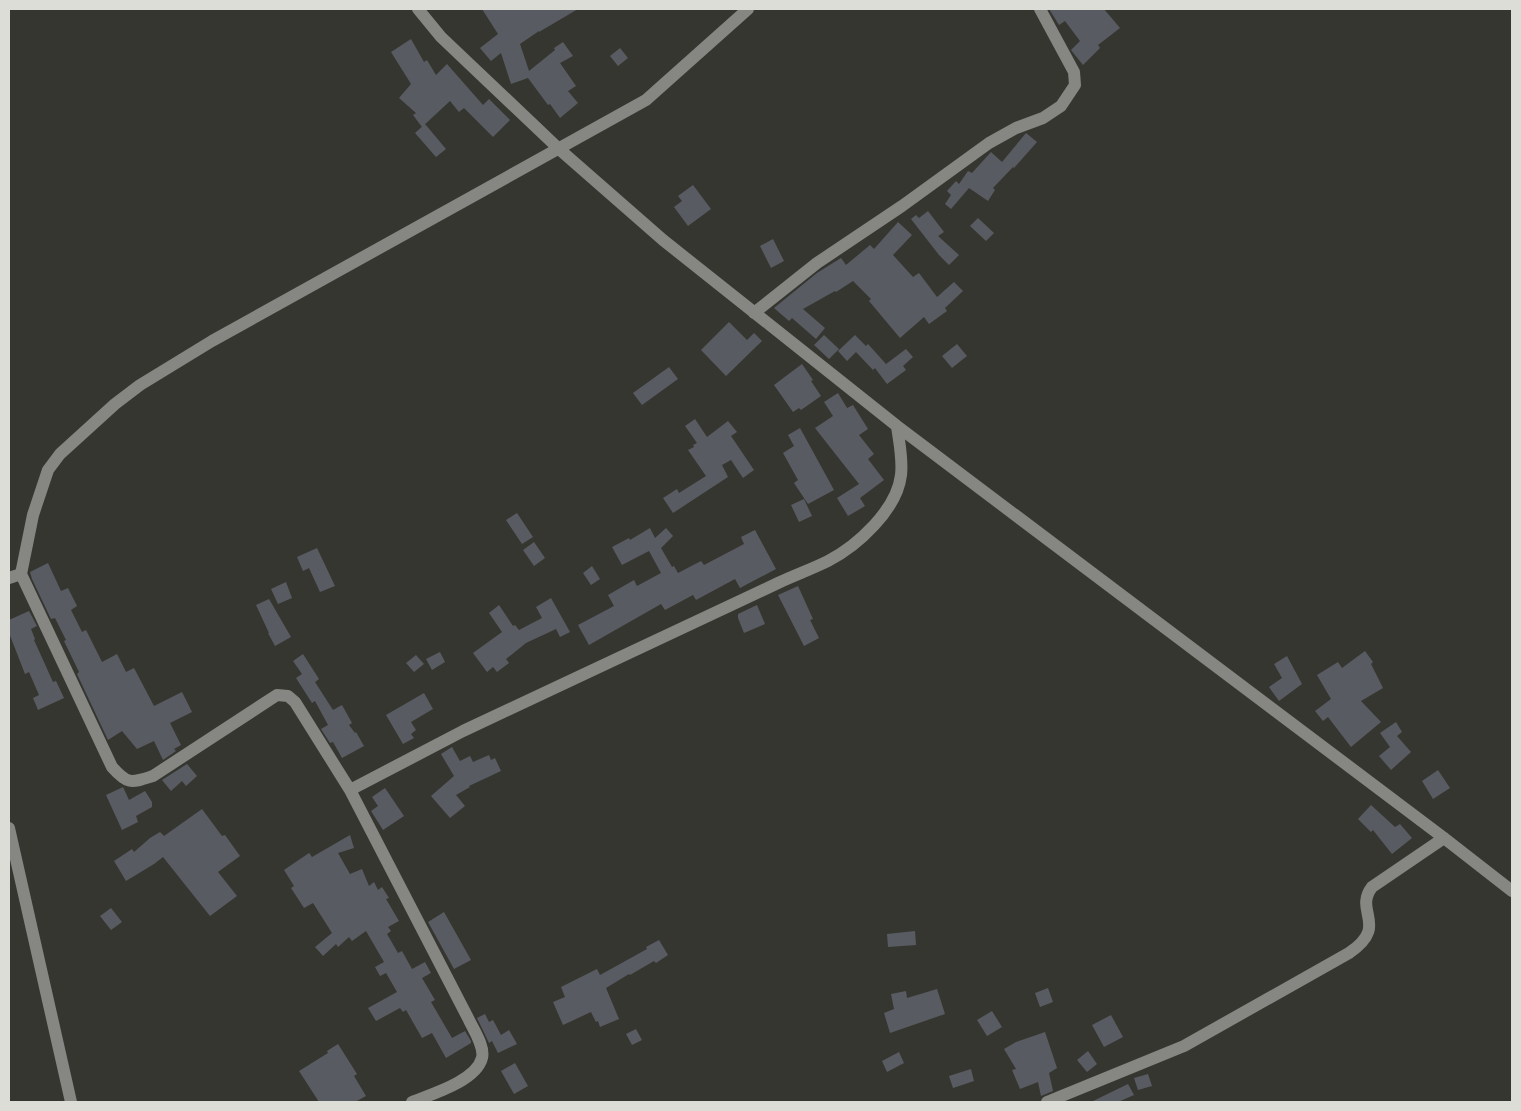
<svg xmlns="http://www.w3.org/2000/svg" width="1521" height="1111" viewBox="0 0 1521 1111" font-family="'Varela Round',sans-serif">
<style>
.building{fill:#585b61}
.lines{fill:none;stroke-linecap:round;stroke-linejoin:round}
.minor{stroke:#868682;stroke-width:12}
</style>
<rect width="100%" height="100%" fill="#363630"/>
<!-- building -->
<path class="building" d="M 482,9 L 578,9 L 539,32 L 539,31 L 520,44 L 529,71 L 555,50 L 554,48 L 563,42 L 573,56 L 560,63 L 576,86 L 568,91 L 578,103 L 560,118 L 550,104 L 548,105 L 528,78 L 511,84 L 501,53 L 491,61 L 480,48 L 498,34 Z
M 1049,9 L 1104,9 L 1120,28 L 1098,45 L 1100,48 L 1083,65 L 1071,50 L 1080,41 L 1065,21 L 1059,25 Z
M 411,39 L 424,62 L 427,60 L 436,75 L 447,64 L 483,105 L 489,99 L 510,120 L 493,137 L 464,108 L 459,112 L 450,101 L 422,127 L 413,115 L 416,113 L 399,98 L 411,84 L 391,52 Z
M 620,48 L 628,58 L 618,66 L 610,56 Z
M 425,124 L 446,149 L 436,157 L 415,133 Z
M 1026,133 L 1037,142 L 1014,168 L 1013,167 L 993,188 L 995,190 L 988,201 L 969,188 L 951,209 L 945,204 L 951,195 L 947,191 L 956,181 L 959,184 L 968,171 L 972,173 L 991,152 L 1002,162 Z
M 693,185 L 711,209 L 688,226 L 674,207 L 682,201 L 678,196 Z
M 928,211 L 944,232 L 938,236 L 959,255 L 949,265 L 939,255 L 911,219 L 916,215 L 919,218 Z
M 978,218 L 994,233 L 986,241 L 970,226 Z
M 898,222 L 912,235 L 893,255 L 913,277 L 919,273 L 937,297 L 954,282 L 963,291 L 945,308 L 947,311 L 929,324 L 924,317 L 900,338 L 869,301 L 871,299 L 853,281 L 836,292 L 835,291 L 803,309 L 825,328 L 816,339 L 792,318 L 789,321 L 774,308 L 817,273 L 841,258 L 846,265 L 870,245 L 874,249 Z
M 773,239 L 784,261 L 771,268 L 760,246 Z
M 729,322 L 747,340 L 754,333 L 762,341 L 726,376 L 701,350 Z
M 824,335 L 839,349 L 829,359 L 814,345 Z
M 855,335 L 866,346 L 868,344 L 886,364 L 906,349 L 913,357 L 903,366 L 906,370 L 887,384 L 875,368 L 873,370 L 856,352 L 847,361 L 838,351 Z
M 957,344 L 967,356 L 952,368 L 942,356 Z
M 802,364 L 813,380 L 811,381 L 821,396 L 801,410 L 799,408 L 793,412 L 774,385 Z
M 669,367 L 678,379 L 642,405 L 633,393 Z
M 838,393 L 847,408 L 853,405 L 868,429 L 859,435 L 874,454 L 868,459 L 884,480 L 860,498 L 865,506 L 848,516 L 837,498 L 859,484 L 815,428 L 833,416 L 824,402 Z
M 695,419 L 707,437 L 728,421 L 737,432 L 731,436 L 754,470 L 743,478 L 731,460 L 722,465 L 728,477 L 673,513 L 663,498 L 677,489 L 679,493 L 706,476 L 688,450 L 694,447 L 693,445 L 697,443 L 685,426 Z
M 800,428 L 834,490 L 808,504 L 794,483 L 798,480 L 783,453 L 794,446 L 788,435 Z
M 804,499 L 812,516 L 799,522 L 791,505 Z
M 517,513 L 533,537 L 522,544 L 506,520 Z
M 650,528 L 655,538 L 666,528 L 673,536 L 661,548 L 672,567 L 674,566 L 678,573 L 701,561 L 704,565 L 744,544 L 741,537 L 755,530 L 776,569 L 740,588 L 735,579 L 696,600 L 693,595 L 665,610 L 661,604 L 589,645 L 578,625 L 614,606 L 608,595 L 634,580 L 637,586 L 661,573 L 649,551 L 622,565 L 612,547 L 629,538 L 630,540 Z
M 534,542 L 545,558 L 534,566 L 523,550 Z
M 317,548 L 335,586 L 320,592 L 309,568 L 303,571 L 297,557 Z
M 48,563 L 61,591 L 68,588 L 77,606 L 71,610 L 82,632 L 86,630 L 102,662 L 117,654 L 126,672 L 134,668 L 154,706 L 182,692 L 192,712 L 170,723 L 181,745 L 174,749 L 176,751 L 163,760 L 154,741 L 137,749 L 122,731 L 108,740 L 77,674 L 79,672 L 64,641 L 66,640 L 55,618 L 51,619 L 32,579 L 30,572 Z
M 592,566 L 600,579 L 591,585 L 583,573 Z
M 286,582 L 292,598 L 278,604 L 271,589 Z
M 798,586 L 813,619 L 810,620 L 819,638 L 804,646 L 778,595 Z
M 551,598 L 570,632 L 560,637 L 556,629 L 526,643 L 506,659 L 509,663 L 497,672 L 493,667 L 487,672 L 473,653 L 502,632 L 489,613 L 499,605 L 513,626 L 515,625 L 519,630 L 542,618 L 536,607 Z
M 269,599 L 291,637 L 275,646 L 268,633 L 269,633 L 256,605 Z
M 757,605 L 765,624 L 744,633 L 738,618 L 738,614 Z
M 29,611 L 37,626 L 31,629 L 35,639 L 34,640 L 53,682 L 56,681 L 64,698 L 38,710 L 33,698 L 39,695 L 29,672 L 25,674 L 9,633 L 9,620 Z
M 1365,651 L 1373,662 L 1371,664 L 1383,688 L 1361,701 L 1381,722 L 1351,747 L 1328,717 L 1323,721 L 1315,711 L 1331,699 L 1317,675 L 1338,662 L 1342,668 Z
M 440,652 L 445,662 L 432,670 L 426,659 Z
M 303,654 L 319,679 L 315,682 L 333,710 L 342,705 L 352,723 L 349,725 L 355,733 L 356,732 L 364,746 L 342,758 L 333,742 L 330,743 L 321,729 L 328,725 L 315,701 L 312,703 L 296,678 L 302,674 L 293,661 Z
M 416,655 L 424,664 L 414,672 L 406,663 Z
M 1287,656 L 1302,684 L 1279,701 L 1269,687 L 1282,678 L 1274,664 Z
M 424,693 L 433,709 L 411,722 L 416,730 L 411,734 L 414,738 L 403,744 L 386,715 Z
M 1396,722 L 1402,732 L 1397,736 L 1411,752 L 1391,770 L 1379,756 L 1390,747 L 1380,733 Z
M 452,747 L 460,761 L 470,756 L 473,762 L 489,755 L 491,760 L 495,758 L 501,771 L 469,786 L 470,787 L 456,795 L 465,806 L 450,818 L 431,796 L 454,776 L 441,754 Z
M 187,764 L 197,776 L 186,786 L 182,781 L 171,791 L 162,780 Z
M 1438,770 L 1450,788 L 1433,799 L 1422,781 Z
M 123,787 L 129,800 L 145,791 L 152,802 L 152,807 L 136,816 L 138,822 L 122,830 L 106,795 Z
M 385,788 L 404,816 L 383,830 L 371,811 L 378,806 L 372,797 Z
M 1371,805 L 1395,827 L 1400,824 L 1412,838 L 1392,854 L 1373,830 L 1371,832 L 1358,819 Z
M 202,809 L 222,836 L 225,835 L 240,856 L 218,872 L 237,896 L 210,916 L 163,857 L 154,864 L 126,881 L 114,861 L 132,849 L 134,852 L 150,838 L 160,832 L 164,836 Z
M 350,835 L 354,848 L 338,853 L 350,874 L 362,869 L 369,886 L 374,882 L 378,890 L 382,887 L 389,898 L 386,899 L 399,921 L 388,927 L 391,931 L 387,934 L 398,953 L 402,951 L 412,969 L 425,962 L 431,973 L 422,978 L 435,1000 L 431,1002 L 452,1038 L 465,1031 L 471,1041 L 471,1043 L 446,1058 L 432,1033 L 422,1038 L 406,1010 L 403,1012 L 400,1008 L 376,1021 L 368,1008 L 397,992 L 386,973 L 380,976 L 375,967 L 384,962 L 366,931 L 352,941 L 349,937 L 338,947 L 336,944 L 323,956 L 315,947 L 332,933 L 313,903 L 304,908 L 291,888 L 294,886 L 284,870 L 309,853 L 312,857 Z
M 111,908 L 122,922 L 111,930 L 100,916 Z
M 444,912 L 471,960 L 454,969 L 428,922 Z
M 915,931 L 916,945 L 888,947 L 887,934 Z
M 659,940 L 668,955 L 656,963 L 654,961 L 630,975 L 629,974 L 606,988 L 619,1019 L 600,1027 L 598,1021 L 596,1022 L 591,1012 L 563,1025 L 553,1002 L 565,997 L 561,987 L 597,969 L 600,975 L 647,949 L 646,947 Z
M 1048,988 L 1053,1002 L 1040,1007 L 1035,993 Z
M 937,989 L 945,1014 L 890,1033 L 884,1013 L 894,1009 L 891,994 L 906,991 L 907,998 Z
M 992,1011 L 1002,1027 L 987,1036 L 977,1020 Z
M 485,1014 L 489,1022 L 493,1020 L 501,1035 L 509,1030 L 517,1044 L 498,1053 L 492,1041 L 489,1043 L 477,1018 Z
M 1111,1015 L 1123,1037 L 1104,1047 L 1092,1025 Z
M 636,1029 L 642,1040 L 632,1045 L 626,1034 Z
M 1045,1032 L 1057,1068 L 1049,1073 L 1053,1091 L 1041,1096 L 1038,1082 L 1020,1089 L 1012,1070 L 1016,1069 L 1004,1049 L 1016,1042 Z
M 338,1044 L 357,1074 L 354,1076 L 366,1096 L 355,1102 L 319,1102 L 299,1071 L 328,1053 L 327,1051 Z
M 1088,1051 L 1097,1064 L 1087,1072 L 1077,1060 Z
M 899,1052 L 904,1063 L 887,1072 L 882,1061 Z
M 515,1063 L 528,1086 L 514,1094 L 501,1071 Z
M 971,1069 L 974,1081 L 953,1088 L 949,1076 Z
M 1148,1074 L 1152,1086 L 1138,1090 L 1134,1078 Z
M 1128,1084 L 1134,1095 L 1118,1102 L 1091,1102 Z"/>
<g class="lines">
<!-- minor -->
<path class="minor" d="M 418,9 L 441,37 L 559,149 L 663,240 L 897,426 L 1444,838 L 1512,891
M 754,313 L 817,263 L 902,206 L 989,143 L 1016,128 L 1043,118 L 1061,106 L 1075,85 L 1074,72 L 1040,9
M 21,574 L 33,515 L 48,470 L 60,454 L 115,404 L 140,385 L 212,341 L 646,100 L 748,9
M 9,578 L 21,574 L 112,767 C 128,785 131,783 153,776 L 277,695 L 288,696 L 295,702 L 350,790 L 468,1018 C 473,1029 485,1046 482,1058 C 476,1081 432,1094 412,1102
M 350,790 L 463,731 L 778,583 C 795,575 812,569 828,561 C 857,546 897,510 901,475 C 903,459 899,442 897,426
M 9,828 L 71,1102
M 1047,1102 L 1184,1046 L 1349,953 C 1390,925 1353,912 1372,887 L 1444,838"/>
</g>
<!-- border -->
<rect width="1521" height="1111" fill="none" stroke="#ddddd8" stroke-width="20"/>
</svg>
